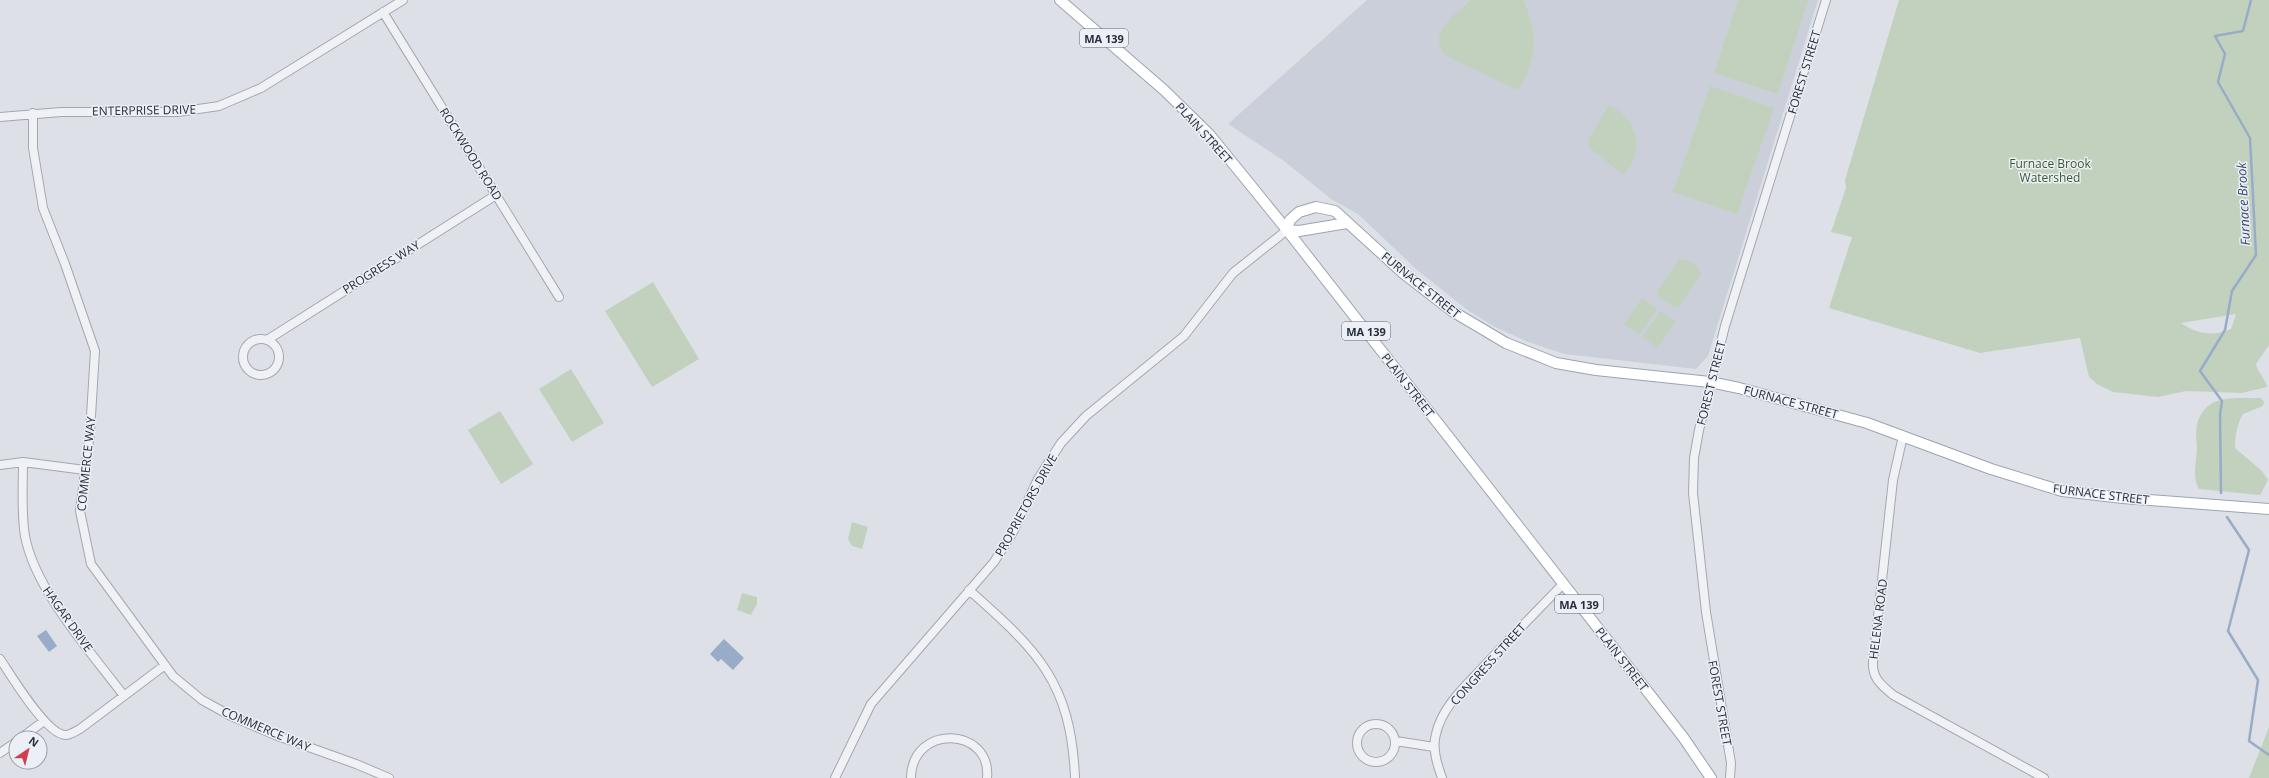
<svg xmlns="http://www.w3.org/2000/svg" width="2269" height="778" viewBox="0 0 2269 778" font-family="'Open Sans',sans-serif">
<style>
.built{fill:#cbcfd9}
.green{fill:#c2d1be;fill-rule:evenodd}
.water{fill:#98acc7}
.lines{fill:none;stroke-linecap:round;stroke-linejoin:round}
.stream{stroke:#98acc7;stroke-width:2.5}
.minor-casing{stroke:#a3a7b1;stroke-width:10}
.major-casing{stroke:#9ca4b2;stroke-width:12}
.minor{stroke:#f0f1f5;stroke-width:8}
.major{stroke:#fff;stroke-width:10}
.labels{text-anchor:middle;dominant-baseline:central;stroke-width:3;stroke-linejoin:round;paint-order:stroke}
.shield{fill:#eceff5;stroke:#626874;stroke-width:1}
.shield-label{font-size:11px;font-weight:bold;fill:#272e3d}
.street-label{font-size:12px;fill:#272e3d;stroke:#eceff5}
.park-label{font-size:12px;fill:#395934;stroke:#eceff5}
.water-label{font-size:13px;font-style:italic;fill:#314a71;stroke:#eceff5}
</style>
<rect width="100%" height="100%" fill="#dde0e7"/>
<!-- built -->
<path class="built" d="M 1367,0 L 1818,0 L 1708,356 L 1696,369 L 1564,354 L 1528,342 L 1493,326 L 1466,309 L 1416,269 L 1358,214 L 1331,199 L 1284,161 L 1228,124 Z"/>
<!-- green -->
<path class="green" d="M 1471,0 L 1523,0 L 1525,4 C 1538,36 1537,60 1518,90 L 1446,56 C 1425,34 1456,14 1471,0 Z
M 1738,0 L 1808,0 L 1778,94 L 1714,73 Z
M 1899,0 L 2269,0 L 2269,345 L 2256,364 C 2258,373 2265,378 2267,387 L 2242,393 L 2186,391 L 2158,397 L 2113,392 L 2097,384 L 2089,377 L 2080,338 L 1980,353 L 1829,308 L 1852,237 L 1831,232 L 1846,188 L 1845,180 ZM 2236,314 L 2231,329 C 2213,337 2197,334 2181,323 Z
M 1710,86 L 1774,108 L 1737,214 L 1673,192 Z
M 1609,105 C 1638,118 1646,152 1623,175 L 1589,147 L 1588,140 Z
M 1679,259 C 1688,258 1700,266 1701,274 L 1680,306 L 1674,307 L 1659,297 L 1657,291 Z
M 653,282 L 699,359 L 652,387 L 605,311 Z
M 1642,298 L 1657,309 L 1639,335 L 1624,324 Z
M 1660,311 L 1676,322 L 1657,348 L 1642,337 Z
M 571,369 L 604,423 L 572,442 L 539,389 Z
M 2261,398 L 2264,402 L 2263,406 L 2243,414 C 2237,425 2235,435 2235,448 L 2262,471 L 2268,480 L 2260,495 L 2199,489 C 2192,477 2196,463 2197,450 C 2197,442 2195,433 2197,425 C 2205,393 2234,399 2261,398 Z
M 500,411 L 533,464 L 501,484 L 468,430 Z
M 852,522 L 868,527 L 862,549 L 852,546 L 848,539 Z
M 742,593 L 757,597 L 757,604 L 751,615 L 737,610 Z
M 2269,727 L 2269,778 L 2249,778 Z"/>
<!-- water -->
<path class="water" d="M 46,630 L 57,646 L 49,652 L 37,636 Z
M 724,639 L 744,658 L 733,670 L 721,659 L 718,662 L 710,654 Z"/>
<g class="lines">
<!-- stream -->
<path class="stream" d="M 2221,493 L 2220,415 L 2222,401 L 2200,371 L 2225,330 L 2232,291 L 2256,255 L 2250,138 L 2218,82 L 2225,54 L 2215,36 L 2243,31 L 2251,0
M 2227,517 L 2249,550 L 2228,631 L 2258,680 L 2249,741 L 2269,755"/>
<!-- minor casing -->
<g class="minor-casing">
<path id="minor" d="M 383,12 L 559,297
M 33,113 L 33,148 L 43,208 L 65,264 L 95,351 L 90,432 L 80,511 L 91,564 L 173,676 L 202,700 L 231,716 L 275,735 L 356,764 L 389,778
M 0,117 L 61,112 L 178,112 L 219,106 L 261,88 L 403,0
M243 357a18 18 0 1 1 36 0a18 18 0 1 1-36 0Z
M 267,340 L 496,195
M 1903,436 L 1893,480 L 1873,662 C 1872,678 1881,685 1893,695 L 2044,778
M 23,462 C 23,486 21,512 25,536 C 35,590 91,652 124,696
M 0,465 L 23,462 L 85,470
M 969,590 C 1038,651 1071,682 1075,778
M 0,659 C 11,675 47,736 66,735 C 70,735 76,731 80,729 L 165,665
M1357 743a19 19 0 1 1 38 0a19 19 0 1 1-38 0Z
M 21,738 L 44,721
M 1396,741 L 1434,747
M 0,753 L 16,742
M 835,778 L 871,704 L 994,562 L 1013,532 L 1038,479 L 1061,443 L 1086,416 L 1184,336 L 1233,273 L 1287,230
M 911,778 C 912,723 992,727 987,778
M 1442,778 C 1437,764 1432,748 1436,734 C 1442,706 1467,685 1485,665 C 1510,638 1537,611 1563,584
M 1730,778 L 1731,763 L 1706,612 L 1693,493 L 1694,458 L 1699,430 L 1725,326 L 1826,0"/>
</g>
<!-- major casing -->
<g class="major-casing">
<path id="major" d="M 1060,0 L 1164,90 L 1209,134 L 1287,230 L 1683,737 L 1711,778
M 1287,230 L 1290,220 L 1299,212 L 1316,207 L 1335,211 L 1403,273 L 1452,311 L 1506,343 L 1556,363 L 1596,370 L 1710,382 L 1739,388 L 1867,423 L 1991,469 L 2062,491 L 2123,498 L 2269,509
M 1287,230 L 1299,231 L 1347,223"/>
</g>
<!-- minor -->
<use href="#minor" class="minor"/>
<!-- major -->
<use href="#major" class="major"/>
</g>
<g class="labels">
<!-- shield labels -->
<g class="shield">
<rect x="1080" y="29" width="48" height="18" rx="3"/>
<rect x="1342" y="322" width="48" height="18" rx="3"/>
<rect x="1555" y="595" width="48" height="18" rx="3"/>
</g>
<g class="shield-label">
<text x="1104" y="38">MA 139</text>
<text x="1366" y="331">MA 139</text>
<text x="1579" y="604">MA 139</text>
</g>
<!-- street labels -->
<g class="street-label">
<text transform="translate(1804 72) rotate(-73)">FOREST STREET</text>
<text transform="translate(144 110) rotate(-1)">ENTERPRISE DRIVE</text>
<text transform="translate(1204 133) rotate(48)">PLAIN STREET</text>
<text transform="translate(471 154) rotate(58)">ROCKWOOD ROAD</text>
<text transform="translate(381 267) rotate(-32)">PROGRESS WAY</text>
<text transform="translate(1421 285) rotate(39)">FURNACE STREET</text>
<text transform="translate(1711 383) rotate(-76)">FOREST STREET</text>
<text transform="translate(1408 385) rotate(52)">PLAIN STREET</text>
<text transform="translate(1791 402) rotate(15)">FURNACE STREET</text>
<text transform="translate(86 464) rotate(-84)">COMMERCE WAY</text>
<text transform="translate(2101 494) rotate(7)">FURNACE STREET</text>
<text transform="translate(1026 505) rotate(-61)">PROPRIETORS DRIVE</text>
<text transform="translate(68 619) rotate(55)">HAGAR DRIVE</text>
<text transform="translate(1878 619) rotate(-83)">HELENA ROAD</text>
<text transform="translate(1622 659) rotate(52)">PLAIN STREET</text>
<text transform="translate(1488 664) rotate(-48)">CONGRESS STREET</text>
<text transform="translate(1720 703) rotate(80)">FOREST STREET</text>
<text transform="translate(266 729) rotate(23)">COMMERCE WAY</text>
</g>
<!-- park labels -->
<g class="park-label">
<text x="2050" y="163">Furnace Brook<tspan x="2050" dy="14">Watershed</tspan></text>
</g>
<!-- water labels -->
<g class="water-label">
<text transform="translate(2243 204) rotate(-93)">Furnace Brook</text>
</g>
</g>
<!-- north arrow -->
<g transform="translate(28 750) rotate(35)"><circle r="19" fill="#eceff5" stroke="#9da2ab"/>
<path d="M0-3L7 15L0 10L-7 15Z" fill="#cd414e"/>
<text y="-6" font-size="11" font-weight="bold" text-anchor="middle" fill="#272e3d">N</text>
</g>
</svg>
